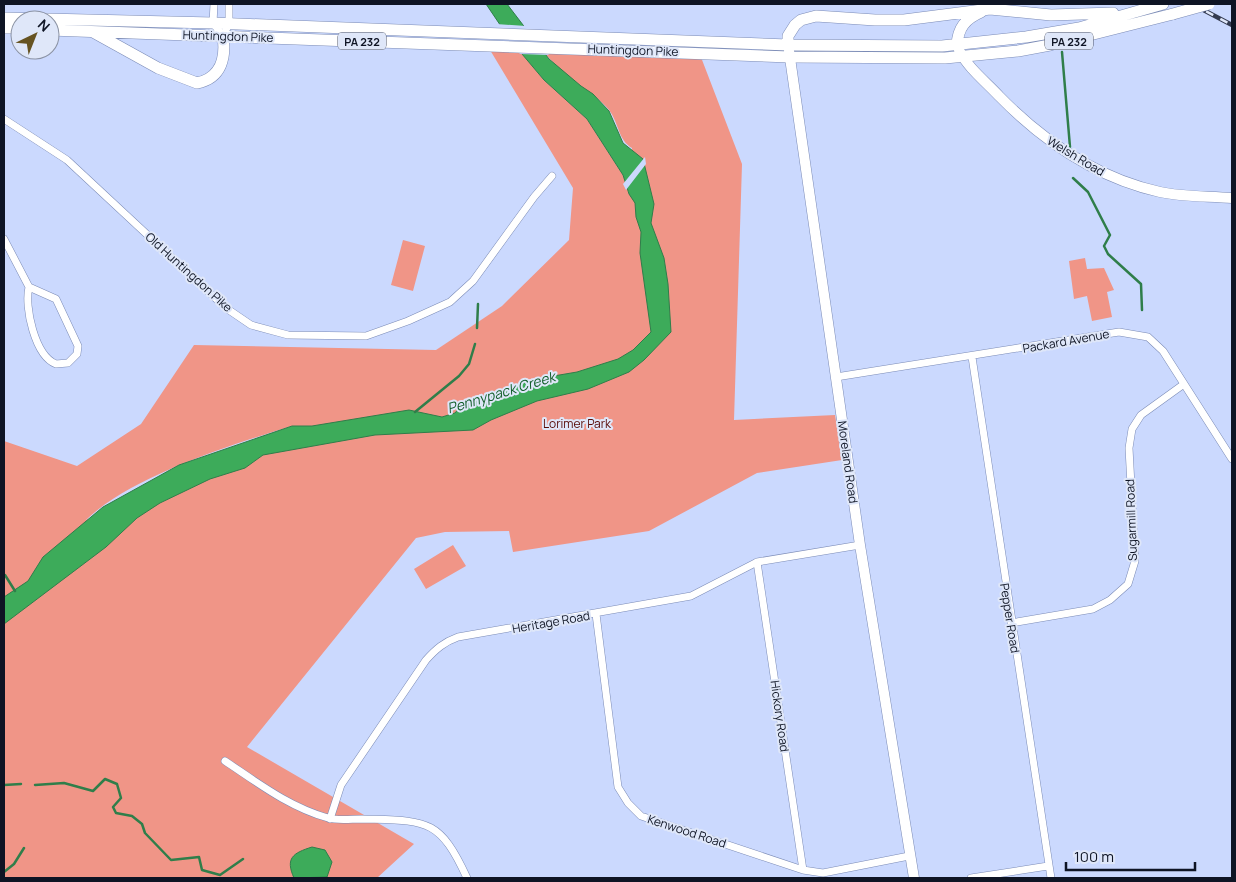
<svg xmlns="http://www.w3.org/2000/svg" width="1236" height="882" viewBox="0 0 1236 882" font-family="Manrope,sans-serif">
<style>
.green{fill:#f09587;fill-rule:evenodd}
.water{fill:#3dab5a;stroke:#2f7e4a}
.pier{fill:#cbd9fe}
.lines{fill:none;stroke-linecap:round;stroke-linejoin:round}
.stream{stroke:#2f7e4a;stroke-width:2.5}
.street-casing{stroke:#7b8bb6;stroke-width:8}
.secondary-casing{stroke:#7b8bb6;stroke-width:11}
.primary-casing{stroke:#7b8bb6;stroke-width:12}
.street{stroke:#fff;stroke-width:7}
.secondary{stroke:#fff;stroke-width:10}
.primary{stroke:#fff;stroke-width:11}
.rail-casing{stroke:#343b50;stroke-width:4.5}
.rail{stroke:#dfe7f9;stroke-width:2.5;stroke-dasharray:8;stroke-linecap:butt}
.primary-bridge-casing{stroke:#7b8bb6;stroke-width:12;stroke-linecap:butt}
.primary-bridge{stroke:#fff;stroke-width:11}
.labels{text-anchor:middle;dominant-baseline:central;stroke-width:4;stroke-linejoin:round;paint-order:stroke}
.shield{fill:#dfe7f9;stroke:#4d5364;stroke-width:1}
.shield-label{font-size:11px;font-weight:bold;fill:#0e1424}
.street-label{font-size:12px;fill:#0e1424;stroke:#dfe7f9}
.park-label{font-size:12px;fill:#580b07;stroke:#dfe7f9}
.water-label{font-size:14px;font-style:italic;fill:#135f2b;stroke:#dfe7f9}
</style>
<rect width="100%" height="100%" fill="#cbd9fe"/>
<!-- green -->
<path class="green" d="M 487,45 L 516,46 L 544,80 L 587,119 L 623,175 L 629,194 L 632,148 C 618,140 619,123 609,110 C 600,99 589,93 579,85 C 564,74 551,61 539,47 L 699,52 L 742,164 L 734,420 L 835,415 L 842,460 L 757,473 L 649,531 L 513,552 L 509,531 L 445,532 L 416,538 L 247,747 L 414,844 L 377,878 L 4,878 L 4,441 L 77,466 L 141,424 L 194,345 L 436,350 L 502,306 L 569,240 L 573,188 ZM 292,426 L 86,520 C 130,477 233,444 292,426 Z
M 403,240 L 425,246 L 413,291 L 391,285 Z
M 1085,258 L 1087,269 L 1104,268 L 1114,290 L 1107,292 L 1112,317 L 1092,321 L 1087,296 L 1074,299 L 1069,261 Z
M 453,545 L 466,566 L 426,589 L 414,569 Z"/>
<!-- water -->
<path class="water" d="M 486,4 L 507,4 L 549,59 L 581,86 L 593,94 L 609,111 L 623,143 L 643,159 L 654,204 L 651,223 L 664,258 L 668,284 L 671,332 L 644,360 L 629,372 L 588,389 L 537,401 L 491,420 L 473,430 L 375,435 L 263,455 L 245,468 L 210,479 L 160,503 L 137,518 L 106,547 L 4,624 L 4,597 L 28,581 L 43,557 L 103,507 L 179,465 L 292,426 L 312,426 L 409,410 L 442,417 L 455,413 L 464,402 L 480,397 L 536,379 L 577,372 L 618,359 L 633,350 L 651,332 L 640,253 L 641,232 L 636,217 L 635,203 L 629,194 L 623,175 L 587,119 L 544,80 L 511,41 Z
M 312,847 L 325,850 L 332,862 L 327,877 L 294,878 C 285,858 293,853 312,847 Z"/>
<!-- pier -->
<path class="pier" d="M 496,24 L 526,26 L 549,55 L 520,54 Z
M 645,157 L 646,164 L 626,190 L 623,184 Z"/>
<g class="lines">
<!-- stream -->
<path class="stream" d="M 1062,52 L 1070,147
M 1073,178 L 1088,192 L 1110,235 L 1104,246 L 1108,254 L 1141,284 L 1142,310
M 477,328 L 478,304
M 415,412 L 459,376 L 469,364 L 475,344
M 5,575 L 15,591
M 4,785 L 21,784
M 35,785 L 64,783 L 93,791 L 105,779 L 117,784 L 121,798 L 113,807 L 116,813 L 132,816 L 142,824 L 145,833 L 171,860 L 199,857 L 202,870 L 220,875 L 243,859
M 4,872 L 14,864 L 24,848"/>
<!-- street casing -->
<g class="street-casing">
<path id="street" d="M 214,4 L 213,23 L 223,36 L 229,24 L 229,4
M 4,119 L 67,160 L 226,308 L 251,325 L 288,335 L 366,336 L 408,321 L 450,302 L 473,281 L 534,197 L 552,176
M 4,239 L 29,287
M 29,287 L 56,299 L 78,346 L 77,354 L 68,363 L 56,364 C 35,356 24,307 29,287 Z
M 972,357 L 1051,878
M 836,377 L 1119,332 L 1148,337 L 1163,351 L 1232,459
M 757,562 L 803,870
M 596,614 L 618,787 L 628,803 L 641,816 L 803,870 L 823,873 L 909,856
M 1011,623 L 1093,609 L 1110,600 L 1128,584 L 1135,561 L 1129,448 L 1132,429 L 1141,415 L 1184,384
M 225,761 C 258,783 289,807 328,818 C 338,821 351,819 362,819 C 426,821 439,817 467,878
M 330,819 L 341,785 L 426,660 C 436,649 444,642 458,637 L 691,596 L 757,562 L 860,545
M 971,878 L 1048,866"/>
</g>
<!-- secondary casing -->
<g class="secondary-casing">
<path id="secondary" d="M 959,50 C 968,68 985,81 999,96 C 1043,141 1097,178 1160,192 C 1183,197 1209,196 1232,198
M 789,51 L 860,545 L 914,878"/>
</g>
<!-- primary casing -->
<g class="primary-casing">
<path id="primary" d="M 4,18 L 213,23 L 788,45 L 942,46 L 1026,37 L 1079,28 L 1163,4
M 4,28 L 20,28
M 50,30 L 790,57 L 945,58 L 1018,51 L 1050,45 L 1173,14
M 93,32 L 158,68 L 197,83 C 222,78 226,57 223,36
M 788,45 L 788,36 L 795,25 L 801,20 L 816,16 L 875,20 L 904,20 L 990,9 L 1051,15 L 1113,13
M 957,45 C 958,28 965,19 981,12"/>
</g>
<!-- street -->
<use href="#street" class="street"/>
<!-- secondary -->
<use href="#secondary" class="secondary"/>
<!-- primary -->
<use href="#primary" class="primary"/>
<!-- rail casing -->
<g class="rail-casing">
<path id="rail" d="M 1192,4 L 1232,25"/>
</g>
<!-- rail -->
<use href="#rail" class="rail"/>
<!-- primary-bridge casing -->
<g class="primary-bridge-casing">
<path id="primary-bridge" d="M 1173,14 L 1209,4"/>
</g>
<!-- primary-bridge -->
<use href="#primary-bridge" class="primary-bridge"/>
</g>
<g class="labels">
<!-- shield labels -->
<g class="shield">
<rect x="338" y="32.5" width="48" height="17" rx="4"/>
<rect x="1045" y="32.5" width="48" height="17" rx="4"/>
</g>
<g class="shield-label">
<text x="362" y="41">PA 232</text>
<text x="1069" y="41">PA 232</text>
</g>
<!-- street labels -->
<g class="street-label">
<text transform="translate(228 36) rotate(2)">Huntingdon Pike</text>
<text transform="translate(633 50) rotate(2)">Huntingdon Pike</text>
<text transform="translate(1076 156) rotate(31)">Welsh Road</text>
<text transform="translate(189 272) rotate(42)">Old Huntingdon Pike</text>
<text transform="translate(1066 341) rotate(-10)">Packard Avenue</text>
<text transform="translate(848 462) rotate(82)">Moreland Road</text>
<text transform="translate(1131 520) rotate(-92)">Sugarmill Road</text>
<text transform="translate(1010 618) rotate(81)">Pepper Road</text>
<text transform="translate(551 622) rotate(-10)">Heritage Road</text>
<text transform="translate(780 716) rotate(82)">Hickory Road</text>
<text transform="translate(687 831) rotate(18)">Kenwood Road</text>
</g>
<!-- park labels -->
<g class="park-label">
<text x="577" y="423">Lorimer Park</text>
</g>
<!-- water labels -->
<g class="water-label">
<text transform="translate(501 392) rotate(-17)">Pennypack Creek</text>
</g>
</g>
<!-- border -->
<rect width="1236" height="882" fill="none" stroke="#0e1424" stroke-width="10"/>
<!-- north arrow -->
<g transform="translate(35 35) rotate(43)"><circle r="24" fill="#dfe7f9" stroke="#8b93a4"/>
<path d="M0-4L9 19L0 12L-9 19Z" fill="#665321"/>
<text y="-8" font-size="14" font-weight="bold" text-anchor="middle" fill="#0e1424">N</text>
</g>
<!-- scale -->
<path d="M1066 862v8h129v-8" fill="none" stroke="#0e1424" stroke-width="2.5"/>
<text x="1074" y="862" font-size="15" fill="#0e1424" stroke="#dfe7f9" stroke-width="4" paint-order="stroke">100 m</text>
</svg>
